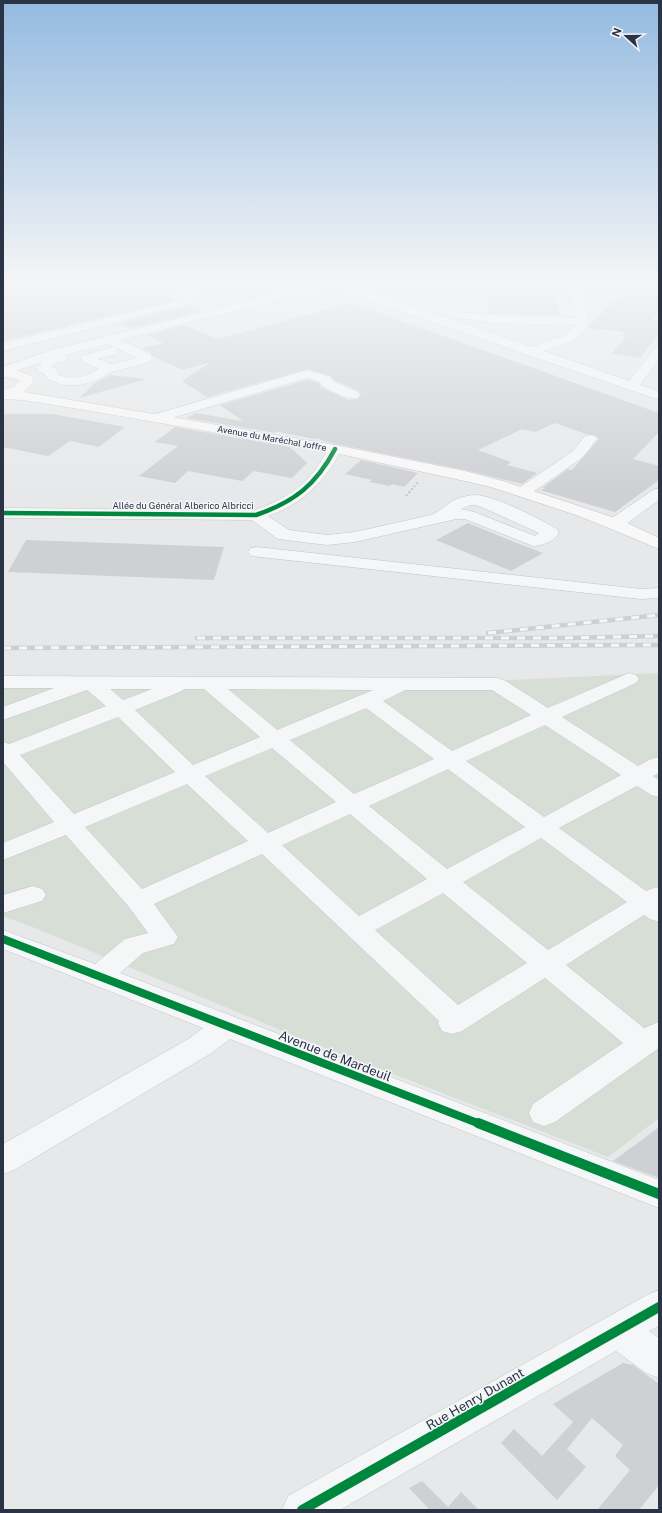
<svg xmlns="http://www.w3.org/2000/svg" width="662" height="1513" viewBox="0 0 662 1513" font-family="'Public Sans',sans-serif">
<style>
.green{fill:#d6ded6}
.building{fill:#ced0d3}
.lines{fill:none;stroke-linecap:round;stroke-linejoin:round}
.minor-casing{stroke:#c4c6c8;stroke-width:1}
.major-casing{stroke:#c2c5c8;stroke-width:1}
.path{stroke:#c5c6ca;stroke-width:2;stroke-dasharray:2 2;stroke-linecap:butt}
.minor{fill:#f5f6f7;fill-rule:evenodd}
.major{fill:#f8f8f8;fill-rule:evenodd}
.rail-casing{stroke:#cecfd2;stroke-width:4.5}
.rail{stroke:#f4f6f9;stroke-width:3;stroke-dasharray:8;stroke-linecap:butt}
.cycleway-far2-casing{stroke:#f4f6f9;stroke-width:6}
.cycleway-far1-casing{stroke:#f4f6f9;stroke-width:10}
.cycleway-casing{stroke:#f4f6f9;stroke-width:12}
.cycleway-far2{stroke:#00873e;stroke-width:4.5}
.cycleway-far1{stroke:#00873e;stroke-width:8}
.cycleway{stroke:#00873e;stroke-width:10}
.labels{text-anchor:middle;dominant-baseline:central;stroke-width:3;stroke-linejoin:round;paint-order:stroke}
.far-street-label{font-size:9px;fill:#2b3445;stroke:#f4f6f9}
.near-street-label{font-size:13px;fill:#2b3445;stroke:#f4f6f9}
</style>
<rect width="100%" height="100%" fill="#e6e8ea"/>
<!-- green -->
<path class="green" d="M 659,673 L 659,1118 L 608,1157 L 300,1038 L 35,928 L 3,916 L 3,678 L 226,677 L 510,680 Z"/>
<!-- building -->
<path class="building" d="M 3,280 L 139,280 L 168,292 L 159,294 L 174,300 L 3,341 Z
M 478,280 L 549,280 L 559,315 L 488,313 L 487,298 L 480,298 Z
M 635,280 L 659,280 L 659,311 L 652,320 L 659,321 L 659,334 L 640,358 L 612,353 L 626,337 L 622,336 L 625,332 L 589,328 L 590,325 Z
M 351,303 L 659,413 L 659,432 L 633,459 L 659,466 L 659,480 L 615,512 L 540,490 L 546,489 L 542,488 L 568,469 L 572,470 L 599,439 L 595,435 L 586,434 L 555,423 L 535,432 L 522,429 L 478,450 L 511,462 L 507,465 L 537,473 L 522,484 L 465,470 L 326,442 L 318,438 L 315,439 L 273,431 L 276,433 L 187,418 L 195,413 L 243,421 L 220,405 L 307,380 L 319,383 L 321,387 L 348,400 L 358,399 L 361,394 L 359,391 L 334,380 L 331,376 L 307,369 L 207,397 L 182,381 L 211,362 L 183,370 L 152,356 L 151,353 L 142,348 L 164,343 L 147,335 L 185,325 L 218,339 Z
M 188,306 L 201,311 L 133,328 L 121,323 Z
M 110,375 L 147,379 L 79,398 L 96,382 Z
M 3,414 L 52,414 L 125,427 L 99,447 L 70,441 L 48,456 L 3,447 Z
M 175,427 L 290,447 L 307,463 L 292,478 L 254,471 L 242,481 L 188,471 L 175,483 L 139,476 L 178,446 L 155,442 Z
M 361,460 L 418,473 L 404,487 L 392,484 L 390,486 L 369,482 L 372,480 L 345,474 Z
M 468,523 L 517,543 L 543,553 L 511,571 L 436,540 Z
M 26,540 L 224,547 L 214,580 L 8,572 Z
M 659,1127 L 659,1178 L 613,1161 L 643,1139 Z
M 623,1363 L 633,1365 L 659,1384 L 659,1485 L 639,1510 L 597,1510 L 630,1470 L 615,1456 L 623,1445 L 592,1418 L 567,1449 L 586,1467 L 557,1500 L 501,1443 L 514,1429 L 542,1456 L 573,1422 L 553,1404 Z
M 422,1481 L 448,1507 L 461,1492 L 479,1510 L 430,1510 L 409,1488 Z"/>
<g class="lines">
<!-- minor casing -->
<g class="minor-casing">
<path id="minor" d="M 153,280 L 168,280 L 198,291 L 201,296 L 192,303 L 3,351 L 3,343 L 184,299 L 189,295 L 154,282 Z
M 330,280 L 349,280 L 348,282 L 343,283 L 532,347 L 565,335 L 576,325 L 492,323 L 453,317 L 449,316 L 447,314 L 449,312 L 453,311 L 492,315 L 576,318 L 570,286 L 565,280 L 576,280 L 580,285 L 589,322 L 587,329 L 573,341 L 544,351 L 629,381 L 655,348 L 659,347 L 659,359 L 640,385 L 659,391 L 659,400 L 331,287 L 120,340 L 150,354 L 152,359 L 150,362 L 112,372 L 97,380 L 80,385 L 62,385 L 46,378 L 45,374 L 38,371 L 37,368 L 42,362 L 3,375 L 3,367 L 52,350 ZM 108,344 L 137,358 L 112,364 L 98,359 L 116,354 L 118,351 L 116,348 L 112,347 L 83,356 L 81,359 L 83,362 L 99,369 C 86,376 71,382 58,374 L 57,369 L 51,367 L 54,364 L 66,361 L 68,358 L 64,355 Z
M 307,370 L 331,377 L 333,381 L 358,392 L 360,395 L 358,398 C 346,401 333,391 322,386 L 320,382 L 307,378 L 162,421 L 157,422 L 152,421 L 150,418 L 152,415 Z
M 590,435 L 595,436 L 597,439 L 583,457 L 529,495 L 523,497 L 517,495 L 515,492 L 517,489 L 573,451 L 585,436 Z
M 335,445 L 340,446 L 342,449 C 325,481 303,504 268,516 L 289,530 L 327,535 L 355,532 L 431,515 C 441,511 447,503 457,499 C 462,497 469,495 475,495 C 497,496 537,518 557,529 L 559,533 C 554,541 543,546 533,546 L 465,519 L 456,519 L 355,542 L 327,545 L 278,539 L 252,520 L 3,518 L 3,508 L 255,510 C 278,502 300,490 315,470 C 321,462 325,454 330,446 ZM 470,505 L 475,505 L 484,508 L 539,533 L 535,536 L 474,512 L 461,509 Z
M 659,488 L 659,500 L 621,528 L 615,529 L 609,528 L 607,524 L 609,520 L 653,490 Z
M 257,547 L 641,589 L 659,588 L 659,598 L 641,599 L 251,556 L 248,552 L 251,548 Z
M 629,673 L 636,675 L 639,679 L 636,683 L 562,717 L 638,766 L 651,759 L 659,757 L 659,773 L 653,776 L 659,780 L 659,797 L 651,795 L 637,786 L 559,828 L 646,891 L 656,887 L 659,888 L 659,922 L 650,919 L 644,915 L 566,965 L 644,1028 L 659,1022 L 659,1048 L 555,1122 L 544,1126 L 533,1122 L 529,1113 L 533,1104 L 623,1043 L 545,978 L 462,1031 L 452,1034 L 442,1031 L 438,1023 L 439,1021 L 262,854 L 154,904 L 178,937 L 174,944 L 143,953 L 120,973 L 659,1180 L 659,1208 L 230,1039 L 210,1054 L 14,1170 L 3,1174 L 3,1144 L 190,1038 L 203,1028 L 3,949 L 3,930 L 95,964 L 125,939 L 148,933 L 129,907 L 66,835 L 3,860 L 3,843 L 54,822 L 3,762 L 3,742 L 9,744 L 106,706 L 87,690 L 3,720 L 3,707 L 54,688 L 3,688 L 3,676 L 497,678 L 504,680 L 548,708 ZM 110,689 L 152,689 L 123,700 ZM 184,689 L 204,689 L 260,737 L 193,765 L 135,710 L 182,691 ZM 228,689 L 373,690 L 277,730 ZM 405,690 L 492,690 L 531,715 L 452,751 L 383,701 ZM 366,708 L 434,759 L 354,794 L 290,740 ZM 118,717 L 175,772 L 74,814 L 20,755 ZM 545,725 L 621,775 L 544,817 L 466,761 ZM 272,748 L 336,802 L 268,833 L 205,776 ZM 448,769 L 525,827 L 447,869 L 369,806 ZM 187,784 L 248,841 L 142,889 L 85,827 ZM 350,814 L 427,879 L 359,916 L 282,845 ZM 541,838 L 627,902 L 548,950 L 463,882 ZM 443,893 L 527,963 L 458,1005 L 375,930 Z
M 33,886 L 42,889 L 46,895 L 42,901 L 3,913 L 3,895 Z
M 659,1290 L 659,1326 L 649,1331 L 659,1338 L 659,1378 L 646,1373 L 616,1351 L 340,1510 L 282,1510 L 288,1496 L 647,1295 Z"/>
</g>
<!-- major casing -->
<g class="major-casing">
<path id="major" d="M 3,369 L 16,370 L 32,376 L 34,382 L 24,392 L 335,445 L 465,471 L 503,481 L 588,509 L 621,520 L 659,538 L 659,549 L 609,528 L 576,515 L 491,487 L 465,481 L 335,453 L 85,410 L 23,400 L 3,399 L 3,390 L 15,386 L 20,381 L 13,378 L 3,377 Z"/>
</g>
<!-- path -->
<path class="path" d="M 406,496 L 419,481"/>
<!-- minor -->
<use href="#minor" class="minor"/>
<!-- major -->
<use href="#major" class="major"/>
<!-- rail casing -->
<g class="rail-casing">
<path id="rail" d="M 488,633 L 659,615
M 197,638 L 566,638 L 659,636
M 3,648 L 659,645"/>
</g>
<!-- rail -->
<use href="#rail" class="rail"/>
<!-- cycleway-far2 casing -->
<g class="cycleway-far2-casing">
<path id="cycleway-far2" d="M 3,513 L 256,515 C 294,502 316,485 335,449"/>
</g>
<!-- cycleway-far1 casing -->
<g class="cycleway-far1-casing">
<path id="cycleway-far1" d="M 3,939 L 480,1124"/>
</g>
<!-- cycleway casing -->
<g class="cycleway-casing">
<path id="cycleway" d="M 478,1123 L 659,1194
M 302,1510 L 659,1307"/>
</g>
<!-- cycleway-far2 -->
<use href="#cycleway-far2" class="cycleway-far2"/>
<!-- cycleway-far1 -->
<use href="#cycleway-far1" class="cycleway-far1"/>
<!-- cycleway -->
<use href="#cycleway" class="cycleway"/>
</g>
<!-- sky -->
<linearGradient id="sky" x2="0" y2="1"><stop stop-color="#93bae0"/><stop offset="0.57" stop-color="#f4f5f6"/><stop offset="1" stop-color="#f4f5f6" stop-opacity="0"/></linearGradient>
<rect width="662" height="492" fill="url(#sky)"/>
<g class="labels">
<!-- far-street labels -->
<g class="far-street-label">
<text transform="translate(272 438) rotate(10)">Avenue du Maréchal Joffre</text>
<text x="183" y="505">Allée du Général Alberico Albricci</text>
</g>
<!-- near-street labels -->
<g class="near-street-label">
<text transform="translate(335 1056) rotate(21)">Avenue de Mardeuil</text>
<text transform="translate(475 1399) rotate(-30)">Rue Henry Dunant</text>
</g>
</g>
<!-- border -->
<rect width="662" height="1513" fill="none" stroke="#2b3445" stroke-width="8"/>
<!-- north arrow -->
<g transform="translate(626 36) rotate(291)" stroke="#f4f6f9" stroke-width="3" paint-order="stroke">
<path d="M0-3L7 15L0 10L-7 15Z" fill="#2b3445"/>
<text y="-6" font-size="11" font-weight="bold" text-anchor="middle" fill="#2b3445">N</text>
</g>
</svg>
